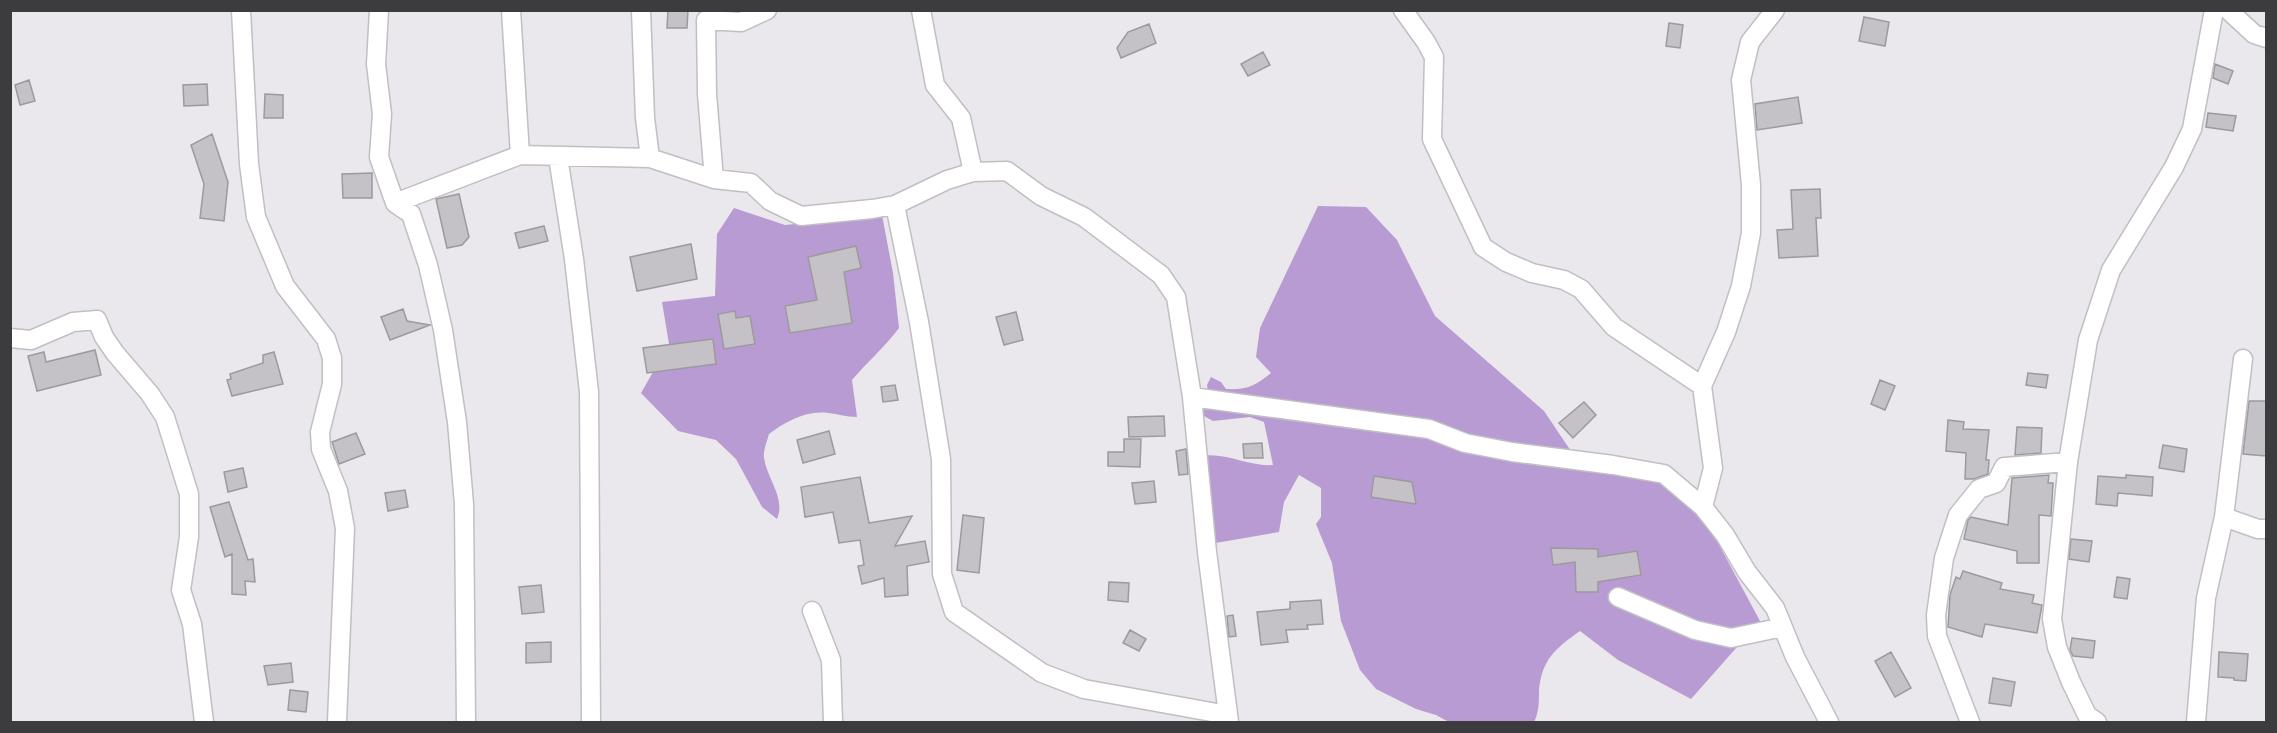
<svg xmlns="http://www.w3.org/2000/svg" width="2277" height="733" viewBox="0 0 2277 733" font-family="'Playfair Display',serif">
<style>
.forest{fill:#b79bd2}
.building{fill:#c4c1c7;stroke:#9c999f;stroke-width:1.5}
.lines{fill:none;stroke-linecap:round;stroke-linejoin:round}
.minor-casing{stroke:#c1bec4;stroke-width:21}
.minor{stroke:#fff;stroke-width:18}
</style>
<rect width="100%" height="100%" fill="#eae7ed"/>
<!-- forest -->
<path class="forest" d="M 1318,206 L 1366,207 L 1397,240 L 1435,316 L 1544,411 L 1583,469 L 1652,477 L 1686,498 L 1718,543 L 1760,621 L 1691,699 L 1618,660 L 1580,631 C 1556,648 1542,659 1539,690 C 1539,701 1539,713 1534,722 L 1449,722 L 1436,715 L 1416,709 L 1376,689 L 1360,670 L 1341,621 L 1332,563 L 1316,524 L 1321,517 L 1321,488 L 1299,475 L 1284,502 L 1279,532 L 1210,544 L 1201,456 C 1226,452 1249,467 1273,465 L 1264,422 L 1250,417 L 1213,421 L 1204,416 L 1203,397 L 1208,392 L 1207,385 L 1211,377 L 1221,382 L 1226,389 C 1247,390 1255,386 1271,373 L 1256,357 L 1260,328 Z
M 734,208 L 785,225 L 882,215 L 893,273 L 899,328 C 885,347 867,362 852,380 L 857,417 C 847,417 838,414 828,413 C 806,410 785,422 769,434 C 767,441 763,451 764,458 C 767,479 786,498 777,519 L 762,507 L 736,459 L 716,440 L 678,431 L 641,393 L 669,344 L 662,302 L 715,296 L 717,234 Z"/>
<!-- building -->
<path class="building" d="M 668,10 L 688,10 L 687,28 L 667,28 Z
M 1864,17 L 1889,22 L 1885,46 L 1859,41 Z
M 1669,23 L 1683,25 L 1680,48 L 1666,46 Z
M 1149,24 L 1156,43 L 1121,58 L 1117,48 L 1128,32 Z
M 1263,52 L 1270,65 L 1248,76 L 1241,64 Z
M 2215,64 L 2233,71 L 2228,84 L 2213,78 Z
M 29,80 L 35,101 L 20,105 L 15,85 Z
M 207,84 L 208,105 L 184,106 L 183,85 Z
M 265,94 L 283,95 L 283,118 L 264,118 Z
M 1798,97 L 1802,123 L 1757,130 L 1755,104 Z
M 2208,113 L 2236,116 L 2233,131 L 2206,127 Z
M 212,134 L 228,182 L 224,221 L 200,218 L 204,184 L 191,145 Z
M 372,173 L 372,198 L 343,198 L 342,174 Z
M 1820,189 L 1821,218 L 1816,218 L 1818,256 L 1779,258 L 1777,230 L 1793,229 L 1791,190 Z
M 459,194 L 469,237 L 462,245 L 447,248 L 436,199 Z
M 544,226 L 548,241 L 519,248 L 515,233 Z
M 691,244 L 697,279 L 637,291 L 630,257 Z
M 856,246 L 861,268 L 844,272 L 852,323 L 790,333 L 785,306 L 817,300 L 808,257 Z
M 403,309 L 407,321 L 430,325 L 390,340 L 381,317 Z
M 735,311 L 736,318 L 750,316 L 755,344 L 724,349 L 718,314 Z
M 1016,312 L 1023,340 L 1004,345 L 996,317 Z
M 713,339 L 716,364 L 647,373 L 643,348 Z
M 95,350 L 101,375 L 37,391 L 28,356 L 44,352 L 46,362 Z
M 274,352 L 283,384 L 232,396 L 227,380 L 231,379 L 230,374 L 263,363 L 263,355 Z
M 2028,373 L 2048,375 L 2046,388 L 2026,385 Z
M 1880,380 L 1895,386 L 1885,410 L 1871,404 Z
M 895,385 L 898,400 L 883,402 L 881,387 Z
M 2249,401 L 2266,401 L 2266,456 L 2243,454 Z
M 1584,402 L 1596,415 L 1573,438 L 1559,423 Z
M 1164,416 L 1165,436 L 1129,437 L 1128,417 Z
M 1948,420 L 1964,422 L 1963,429 L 1989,430 L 1986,460 L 1989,460 L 1988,474 L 1974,479 L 1965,479 L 1966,453 L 1946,451 Z
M 2017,427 L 2042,428 L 2041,453 L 2015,455 Z
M 829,431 L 835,454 L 803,463 L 797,440 Z
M 356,433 L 365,454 L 339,464 L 332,442 Z
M 1124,439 L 1141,439 L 1140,467 L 1108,466 L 1108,452 L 1124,452 Z
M 1262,443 L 1263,458 L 1244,458 L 1243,444 Z
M 2163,445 L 2187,449 L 2184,472 L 2159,468 Z
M 1186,449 L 1188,474 L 1179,475 L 1176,451 Z
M 243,468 L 247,487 L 228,492 L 224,472 Z
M 2049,475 L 2048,483 L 2053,483 L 2051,516 L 2039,515 L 2039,563 L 2017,563 L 2017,551 L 1964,539 L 1968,520 L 1971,517 L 2008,525 L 2012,478 Z
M 2126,475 L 2153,477 L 2152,496 L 2118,493 L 2117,506 L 2096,504 L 2098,476 L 2126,478 Z
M 1374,476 L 1412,482 L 1416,504 L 1371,497 Z
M 860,477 L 869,523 L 912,516 L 895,546 L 925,541 L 929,562 L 907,566 L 908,595 L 885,597 L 884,578 L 862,584 L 858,566 L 864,565 L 860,540 L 839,543 L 833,512 L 805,517 L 801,487 Z
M 1154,481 L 1156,502 L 1135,504 L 1132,483 Z
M 405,490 L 408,507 L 388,511 L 385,493 Z
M 229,502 L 248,560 L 253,559 L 255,582 L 245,581 L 246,595 L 232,594 L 232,554 L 225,557 L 210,507 Z
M 963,515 L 984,518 L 979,573 L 957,570 Z
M 2071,539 L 2092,541 L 2089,562 L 2069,559 Z
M 1551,548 L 1598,549 L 1598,557 L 1637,551 L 1641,575 L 1598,582 L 1598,592 L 1576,592 L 1575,562 L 1553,565 Z
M 1963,571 L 2002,583 L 2000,589 L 2034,595 L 2032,603 L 2042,605 L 2037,633 L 1985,624 L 1982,637 L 1948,627 L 1950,595 L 1956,577 L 1960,579 Z
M 2117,577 L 2130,579 L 2127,599 L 2114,597 Z
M 1109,582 L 1129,583 L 1128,602 L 1108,600 Z
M 541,585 L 544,612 L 522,614 L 519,587 Z
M 1321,600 L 1323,624 L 1307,625 L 1308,629 L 1286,630 L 1288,642 L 1261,645 L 1257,612 L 1290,609 L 1290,602 Z
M 1233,615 L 1236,636 L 1229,637 L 1227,616 Z
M 1130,630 L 1146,639 L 1139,651 L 1123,643 Z
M 2072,638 L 2095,641 L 2093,658 L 2073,656 L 2070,650 Z
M 551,642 L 551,662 L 526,663 L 526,643 Z
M 1891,652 L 1911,688 L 1895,697 L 1875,661 Z
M 2219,652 L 2248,654 L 2246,681 L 2234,680 L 2234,678 L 2218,677 Z
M 291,663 L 293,682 L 268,685 L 264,666 Z
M 1993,678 L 2015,682 L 2011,706 L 1989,703 Z
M 290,690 L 308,692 L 306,712 L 288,710 Z"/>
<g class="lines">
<!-- minor casing -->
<g class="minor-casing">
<path id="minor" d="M 241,10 L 249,164 L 256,217 L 285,286 L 326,339 L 332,358 L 332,384 L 320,432 L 321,449 L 338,491 L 345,528 L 337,722
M 379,10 L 376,64 L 382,114 L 379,157 L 395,203
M 511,10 L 520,155 L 650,158 L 714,179 L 751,183 L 770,201 L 801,216 L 872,209 L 895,205 L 947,180 L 973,172 L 1007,171 L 1041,196 L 1084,217 L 1161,275 L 1176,297 L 1192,397 L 1207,552 L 1229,722
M 641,10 L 645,118 L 650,158
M 921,10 L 935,85 L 961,118 L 973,172
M 1403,10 L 1426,42 L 1434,57 L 1432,139 L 1483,247 L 1506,262 L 1532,273 L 1564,280 L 1581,289 L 1614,327 L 1702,386
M 2228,10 L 2254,34 L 2266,38
M 558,157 L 574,259 L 589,392 L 591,722
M 714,179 L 707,94 L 706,20 L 741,22 L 767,10
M 895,205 L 919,322 L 941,459 L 942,574 L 954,612 L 1042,673 L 1084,689 L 1228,715
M 10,338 L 31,340 L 73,322 L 97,320 L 104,337 L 115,353 L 150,394 L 165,417 L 189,494 L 189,537 L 181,590 L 192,624 L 204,722
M 1192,397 L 1429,429 L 1465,443 L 1512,452 L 1613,465 L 1664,474 L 1703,507 L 1725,535 L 1747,572 L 1775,608 L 1795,657 L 1829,722
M 1703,507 L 1713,468 L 1702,386 L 1726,332 L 1741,286 L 1751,233 L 1751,185 L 1741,80 L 1750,42 L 1775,10
M 2224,517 L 2258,529 L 2266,529
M 1618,597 L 1695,630 L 1731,638 L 1783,627
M 812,611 L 831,660 L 833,722
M 466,722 L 464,504 L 457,422 L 443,330 L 428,265 L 411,214 L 395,203 L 520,155
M 1970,722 L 1937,636 L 1936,615 L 1944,558 L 1958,515 L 1979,489 L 1996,483 L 2004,467 L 2068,462
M 2097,722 L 2087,715 L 2071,682 L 2057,647 L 2052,619 L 2068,462 L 2088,340 L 2111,270 L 2174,167 L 2192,129 L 2214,10
M 2196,722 L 2206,598 L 2224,517 L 2243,359"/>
</g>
<!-- minor -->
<use href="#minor" class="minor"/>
</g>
<!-- border -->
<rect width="2277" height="733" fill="none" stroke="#3c3b3d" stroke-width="24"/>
</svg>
